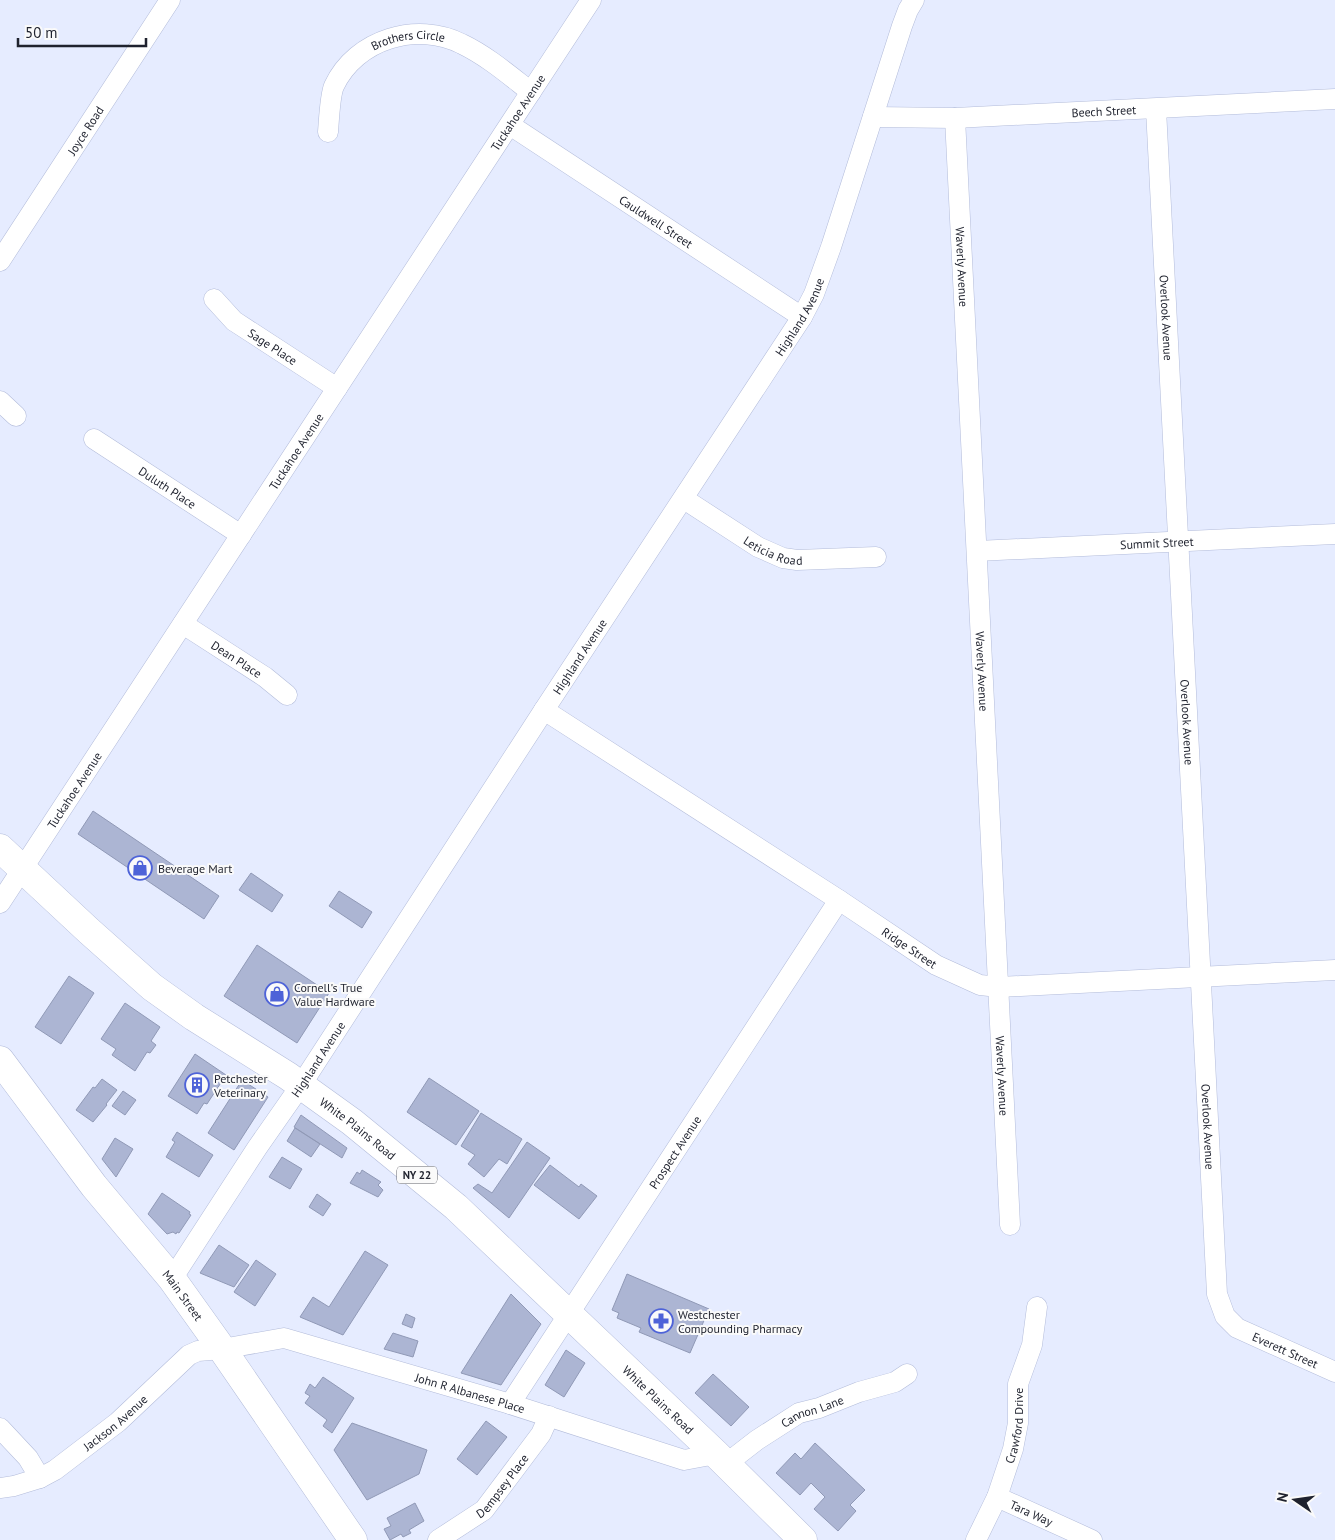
<svg xmlns="http://www.w3.org/2000/svg" width="1335" height="1540" viewBox="0 0 1335 1540" font-family="'PT Sans',sans-serif">
<style>
.building{fill:#acb5d3;stroke:#9099b6}
.lines{fill:none;stroke-linecap:round;stroke-linejoin:round}
.street-casing{stroke:#b3bcda;stroke-width:21}
.secondary-casing{stroke:#b3bcda;stroke-width:29}
.primary-casing{stroke:#b3bcda;stroke-width:29}
.street{stroke:#fff;stroke-width:20}
.secondary{stroke:#fff;stroke-width:28}
.primary{stroke:#fff;stroke-width:28}
.labels{text-anchor:middle;dominant-baseline:central;stroke-width:4;stroke-linejoin:round;paint-order:stroke}
.shield{fill:#fafafa;stroke:#61636b;stroke-width:1}
.shield-label{font-size:11px;font-weight:bold;fill:#1f222e}
.street-label{font-size:12px;fill:#1f222e;stroke:#fafafa}
.poi-label{font-size:12px;fill:#1f222e;stroke:#fafafa;text-anchor:start}
</style>
<rect width="100%" height="100%" fill="#e6ecff"/>
<!-- building -->
<path class="building" d="M 93,811 L 219,896 L 204,919 L 78,834 Z
M 251,873 L 283,895 L 272,912 L 239,890 Z
M 339,891 L 372,912 L 362,928 L 329,906 Z
M 257,945 L 329,993 L 297,1043 L 224,996 Z
M 69,976 L 94,993 L 61,1044 L 35,1027 Z
M 125,1003 L 160,1027 L 151,1041 L 156,1045 L 150,1053 L 147,1052 L 135,1071 L 112,1055 L 116,1049 L 101,1039 Z
M 195,1054 L 226,1075 L 207,1104 L 204,1103 L 197,1114 L 168,1096 Z
M 429,1078 L 479,1111 L 456,1145 L 407,1112 Z
M 102,1079 L 117,1090 L 106,1104 L 107,1105 L 93,1122 L 76,1110 L 93,1087 L 95,1088 Z
M 242,1080 L 268,1097 L 234,1150 L 208,1133 Z
M 123,1091 L 136,1100 L 125,1115 L 112,1106 Z
M 481,1113 L 522,1139 L 507,1164 L 499,1159 L 484,1177 L 468,1164 L 475,1155 L 461,1146 Z
M 301,1115 L 347,1148 L 342,1158 L 294,1127 Z
M 295,1128 L 320,1144 L 311,1157 L 287,1141 Z
M 177,1132 L 213,1155 L 199,1177 L 166,1157 L 175,1142 L 172,1140 Z
M 115,1138 L 133,1149 L 116,1177 L 102,1159 Z
M 527,1142 L 550,1158 L 509,1218 L 473,1188 L 478,1184 L 492,1193 Z
M 282,1157 L 302,1169 L 290,1189 L 269,1177 Z
M 550,1165 L 579,1187 L 581,1184 L 597,1196 L 579,1219 L 534,1185 Z
M 362,1170 L 381,1182 L 378,1185 L 383,1190 L 378,1197 L 350,1183 L 357,1172 L 360,1174 Z
M 162,1193 L 190,1212 L 189,1214 L 191,1215 L 179,1233 L 177,1232 L 176,1234 L 173,1232 L 167,1234 L 148,1214 Z
M 317,1194 L 331,1204 L 323,1216 L 309,1207 Z
M 219,1245 L 249,1265 L 234,1287 L 200,1273 Z
M 365,1251 L 388,1265 L 343,1335 L 300,1317 L 313,1297 L 329,1307 Z
M 256,1260 L 276,1274 L 255,1306 L 234,1292 Z
M 627,1274 L 709,1309 L 690,1353 L 639,1332 L 641,1328 L 617,1318 L 619,1313 L 612,1310 Z
M 511,1294 L 541,1324 L 501,1385 L 461,1373 Z
M 406,1314 L 415,1318 L 412,1328 L 402,1324 Z
M 393,1333 L 418,1341 L 413,1357 L 384,1349 Z
M 566,1350 L 585,1363 L 564,1397 L 545,1385 Z
M 713,1374 L 749,1407 L 731,1426 L 695,1393 Z
M 323,1377 L 354,1398 L 332,1433 L 323,1426 L 327,1420 L 305,1403 L 310,1396 L 305,1393 L 310,1384 L 315,1388 Z
M 486,1421 L 507,1437 L 477,1475 L 457,1459 Z
M 352,1423 L 427,1450 L 419,1474 L 367,1500 L 334,1450 Z
M 815,1443 L 865,1490 L 850,1505 L 856,1511 L 838,1531 L 814,1509 L 825,1497 L 811,1483 L 800,1495 L 776,1473 L 795,1453 L 801,1459 Z
M 415,1503 L 424,1521 L 409,1530 L 411,1533 L 403,1537 L 401,1534 L 390,1540 L 384,1529 L 391,1526 L 387,1518 Z"/>
<g class="lines">
<!-- street casing -->
<g class="street-casing">
<g id="street">
<path id="s1" d="M 1156,109 L 1217,1294 L 1225,1316 L 1237,1328 L 1335,1372"/>
<path id="s2" d="M 873,117 L 955,118 L 1335,99"/>
<path id="s3" d="M 955,118 L 1010,1225"/>
<path id="s4" d="M 510,125 L 802,317"/>
<path id="s5" d="M 328,132 C 329,120 330,95 334,86 C 356,39 417,21 462,44 C 487,56 509,75 531,92"/>
<path id="s6" d="M 0,261 L 170,0"/>
<path id="s7" d="M 214,299 L 234,321 L 337,388"/>
<path d="M 0,401 L 16,416"/>
<path id="s8" d="M 94,439 L 241,535"/>
<path id="s9" d="M 684,499 L 758,547 L 783,558 L 797,560 L 876,557"/>
<path id="s10" d="M 977,551 L 1335,534"/>
<path id="s11" d="M 183,624 L 265,677 L 287,695"/>
<path id="s12" d="M 544,710 L 839,900 L 936,965 L 980,985 L 999,987 L 1335,970"/>
<path id="s13" d="M 0,903 L 591,0"/>
<path id="s14" d="M 172,1279 L 257,1148 L 301,1085 L 544,710 L 802,317 L 814,294 L 831,247 L 902,26 L 908,10 L 914,0"/>
<path id="s15" d="M 510,1404 L 839,900"/>
<path d="M 0,1428 L 28,1458 L 40,1478"/>
<path id="s16" d="M 726,1464 L 757,1440 L 799,1413 L 819,1408 L 859,1392 L 895,1382 L 907,1374"/>
<path id="s17" d="M 0,1488 L 14,1486 L 40,1478 L 55,1470 L 118,1422 L 189,1355 L 198,1351 L 222,1349 L 284,1338 L 510,1404 L 684,1460 L 716,1454"/>
<path id="s18" d="M 997,1497 L 1092,1540"/>
<path id="s19" d="M 438,1540 L 484,1510 L 541,1434 L 549,1416"/>
<path id="s20" d="M 976,1540 L 997,1497 L 1013,1449 L 1018,1423 L 1018,1384 L 1032,1345 L 1037,1307"/>
</g>
</g>
<!-- secondary casing -->
<g class="secondary-casing">
<g id="secondary">
<path id="s21" d="M 0,1060 L 94,1186 L 172,1279 L 222,1349 L 353,1540"/>
</g>
</g>
<!-- primary casing -->
<g class="primary-casing">
<g id="primary">
<path id="s22" d="M 0,848 L 89,931 L 152,987 L 194,1017 L 288,1076 L 352,1122 L 456,1207 L 716,1454 L 803,1540"/>
</g>
</g>
<!-- street -->
<use href="#street" class="street"/>
<!-- secondary -->
<use href="#secondary" class="secondary"/>
<!-- primary -->
<use href="#primary" class="primary"/>
</g>
<!-- icons -->
<defs>
<g id="shop-ring" transform="scale(1.25)"><circle r="9.5" fill="#fafafa" stroke="#4e63d8" stroke-width="1.5"/><path d="M-5-2.5h2.3a2.7 3.5 0 0 1 5.4 0H5L5.5 6h-11ZM-1.5-2.5h3a1.5 2.3 0 0 0-3 0Z" fill="#4e63d8"/></g>
<g id="building-ring" transform="scale(1.25)"><circle r="9.5" fill="#fafafa" stroke="#4e63d8" stroke-width="1.5"/><path d="M-4-6H4V6H1V3H-1V6H-4ZM-2.5-4.3h1.7v1.8h-1.7ZM.8-4.3h1.7v1.8H.8ZM-2.5-1h1.7V.8h-1.7ZM.8-1h1.7V.8H.8Z" fill="#4e63d8"/></g>
<g id="pharmacy-ring" transform="scale(1.25)"><circle r="9.5" fill="#fafafa" stroke="#4e63d8" stroke-width="1.5"/><path d="M-2-6h4v4h4v4h-4v4h-4v-4h-4v-4h4Z" fill="#4e63d8"/></g>
</defs>
<g fill-rule="evenodd">
<use href="#shop-ring" x="140" y="868"/>
<use href="#shop-ring" x="277" y="994"/>
<use href="#building-ring" x="197" y="1085"/>
<use href="#pharmacy-ring" x="661" y="1321"/>
</g>
<g class="labels">
<!-- shield labels -->
<rect class="shield" x="397" y="1166.5" width="40" height="17" rx="4"/>
<g class="shield-label">
<text x="417" y="1175">NY 22</text>
</g>
<!-- street labels -->
<g class="street-label">
<text stroke="none"><textPath href="#s5" startOffset="140">Brothers Circle</textPath></text>
<text stroke="none"><textPath href="#s2" startOffset="231">Beech Street</textPath></text>
<text stroke="none"><textPath href="#s13" startOffset="945">Tuckahoe Avenue</textPath></text>
<text stroke="none"><textPath href="#s6" startOffset="156">Joyce Road</textPath></text>
<text stroke="none"><textPath href="#s4" startOffset="175">Cauldwell Street</textPath></text>
<text stroke="none"><textPath href="#s3" startOffset="149">Waverly Avenue</textPath></text>
<text stroke="none"><textPath href="#s14" startOffset="1149">Highland Avenue</textPath></text>
<text stroke="none"><textPath href="#s1" startOffset="209">Overlook Avenue</textPath></text>
<text stroke="none"><textPath href="#s7" startOffset="76">Sage Place</textPath></text>
<text stroke="none"><textPath href="#s13" startOffset="540">Tuckahoe Avenue</textPath></text>
<text stroke="none"><textPath href="#s8" startOffset="88">Duluth Place</textPath></text>
<text stroke="none"><textPath href="#s10" startOffset="180">Summit Street</textPath></text>
<text stroke="none"><textPath href="#s9" startOffset="104">Leticia Road</textPath></text>
<text stroke="none"><textPath href="#s14" startOffset="744">Highland Avenue</textPath></text>
<text stroke="none"><textPath href="#s11" startOffset="64">Dean Place</textPath></text>
<text stroke="none"><textPath href="#s3" startOffset="554">Waverly Avenue</textPath></text>
<text stroke="none"><textPath href="#s1" startOffset="614">Overlook Avenue</textPath></text>
<text stroke="none"><textPath href="#s13" startOffset="135">Tuckahoe Avenue</textPath></text>
<text stroke="none"><textPath href="#s12" startOffset="436">Ridge Street</textPath></text>
<text stroke="none"><textPath href="#s14" startOffset="264">Highland Avenue</textPath></text>
<text stroke="none"><textPath href="#s3" startOffset="959">Waverly Avenue</textPath></text>
<text stroke="none"><textPath href="#s1" startOffset="1019">Overlook Avenue</textPath></text>
<text stroke="none"><textPath href="#s22" startOffset="456">White Plains Road</textPath></text>
<text stroke="none"><textPath href="#s15" startOffset="301">Prospect Avenue</textPath></text>
<text stroke="none"><textPath href="#s21" startOffset="298">Main Street</textPath></text>
<text stroke="none"><textPath href="#s1" startOffset="1280">Everett Street</textPath></text>
<text stroke="none"><textPath href="#s17" startOffset="526">John R Albanese Place</textPath></text>
<text stroke="none"><textPath href="#s22" startOffset="861">White Plains Road</textPath></text>
<text stroke="none"><textPath href="#s16" startOffset="102">Cannon Lane</textPath></text>
<text stroke="none"><textPath href="#s17" startOffset="135">Jackson Avenue</textPath></text>
<text stroke="none"><textPath href="#s20" startOffset="122">Crawford Drive</textPath></text>
<text stroke="none"><textPath href="#s19" startOffset="85">Dempsey Place</textPath></text>
<text stroke="none"><textPath href="#s18" startOffset="38">Tara Way</textPath></text>
</g>
<!-- poi labels -->
<g class="poi-label">
<text x="158" y="868">Beverage Mart</text>
<text x="294" y="987">Cornell's True<tspan x="294" dy="14">Value Hardware</tspan></text>
<text x="214" y="1078">Petchester<tspan x="214" dy="14">Veterinary</tspan></text>
<text x="678" y="1314">Westchester<tspan x="678" dy="14">Compounding Pharmacy</tspan></text>
</g>
</g>
<!-- north arrow -->
<g transform="translate(1295 1500) rotate(283)" stroke="#fafafa" stroke-width="4" paint-order="stroke">
<path d="M0-4L9 19L0 12L-9 19Z" fill="#1f222e"/>
<text y="-8" font-size="14" font-weight="bold" text-anchor="middle" fill="#1f222e">N</text>
</g>
<!-- scale -->
<path d="M18 38v8h128v-8" fill="none" stroke="#1f222e" stroke-width="2.5"/>
<text x="25" y="38" font-size="15" fill="#1f222e" stroke="#fafafa" stroke-width="4" paint-order="stroke">50 m</text>
</svg>
